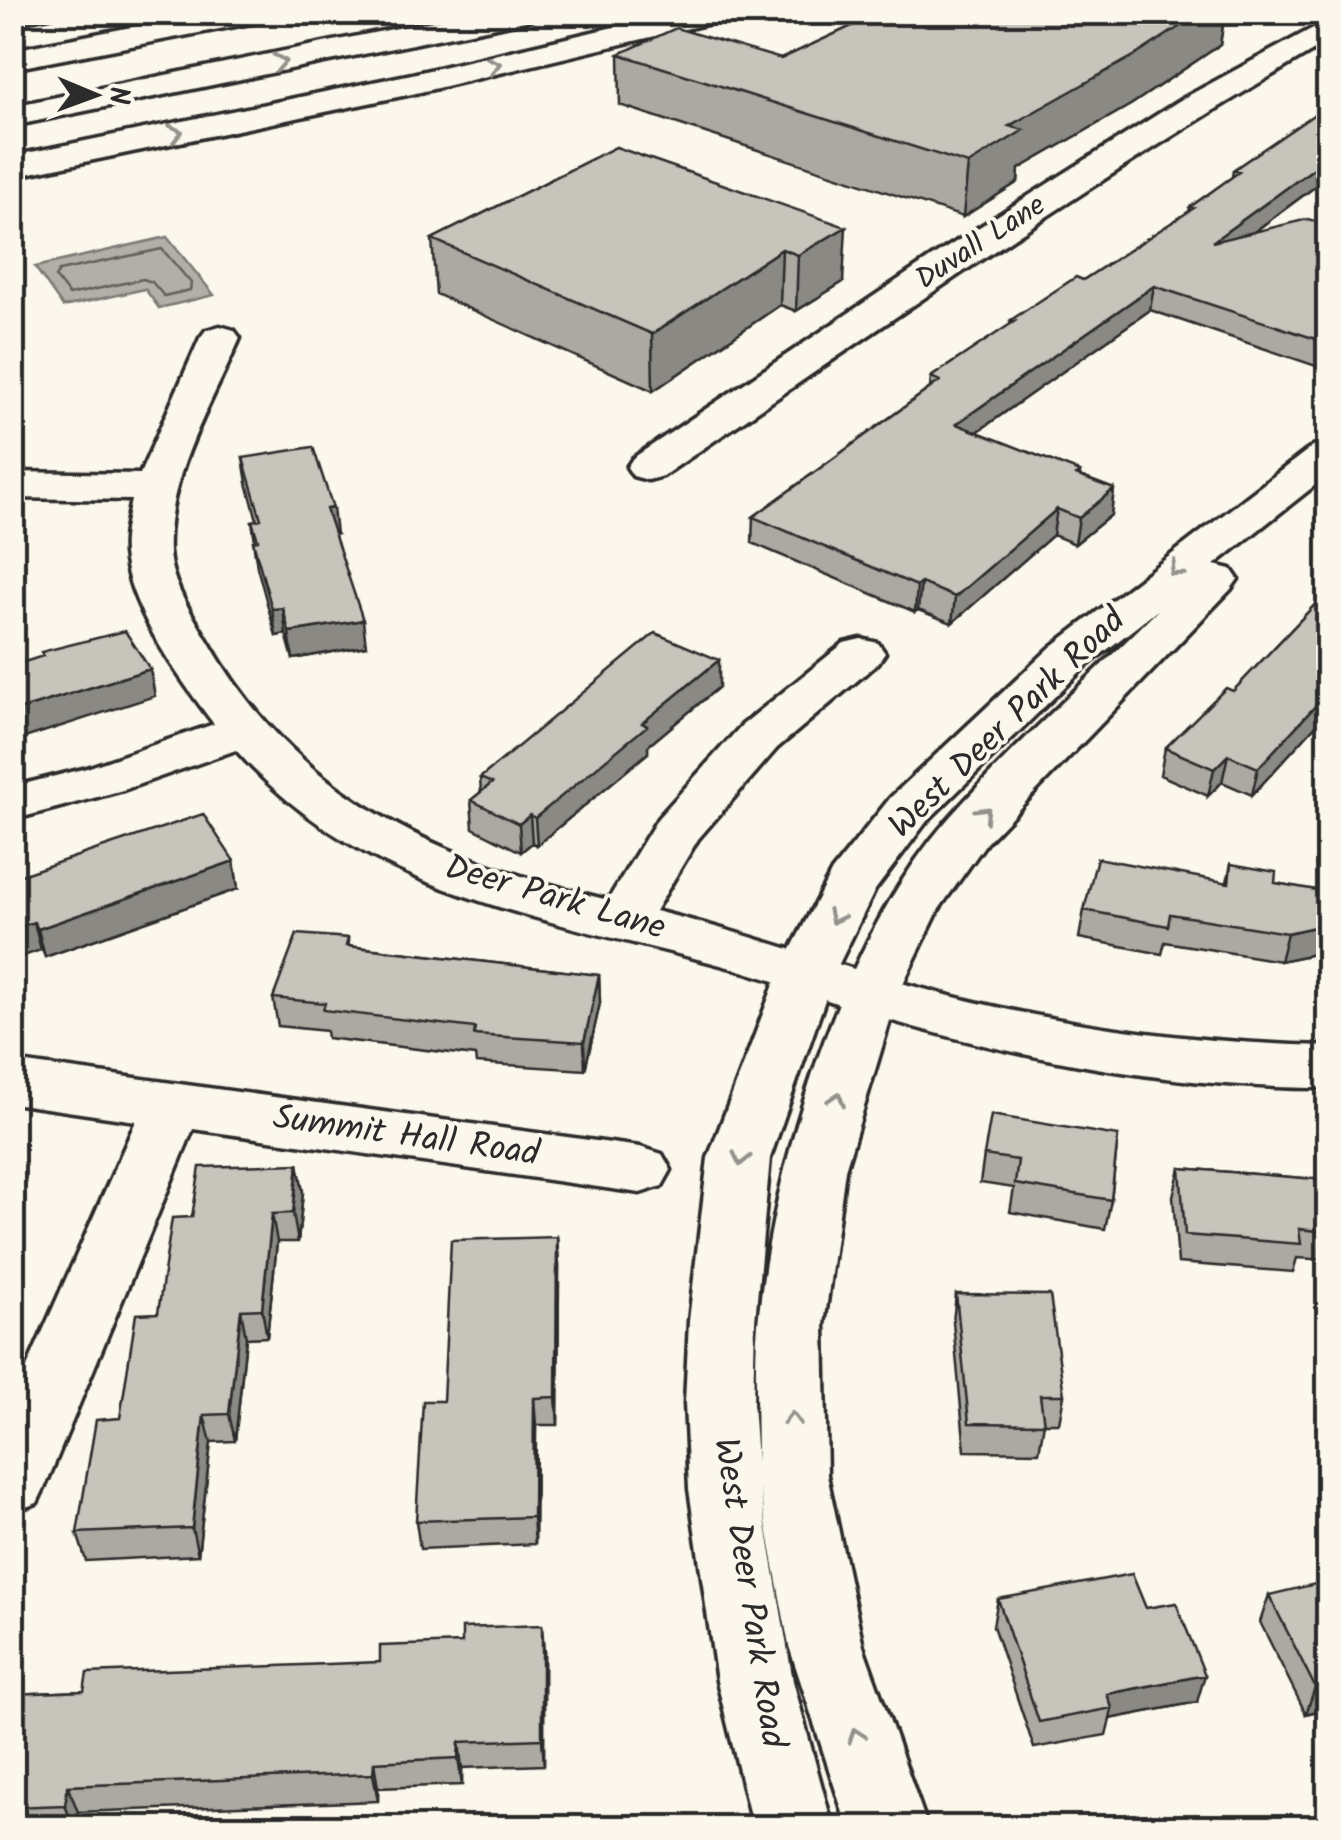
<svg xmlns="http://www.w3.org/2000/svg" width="1341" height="1840" viewBox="0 0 1341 1840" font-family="Kalam,sans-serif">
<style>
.water{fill:#b1afa7;stroke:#7b7a75;stroke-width:2.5}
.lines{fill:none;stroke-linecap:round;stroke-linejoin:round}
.shore{stroke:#61605d;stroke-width:2.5}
.minor-casing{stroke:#2b2b2b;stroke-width:7}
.tertiary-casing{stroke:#2b2b2b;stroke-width:7}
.motorway-casing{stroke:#2b2b2b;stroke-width:7}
.minor{fill:#fbf7ec;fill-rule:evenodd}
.tertiary{fill:#fbf7ec;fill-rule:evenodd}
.motorway{fill:#fbf7ec;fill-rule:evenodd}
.wall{fill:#aba9a2;stroke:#2b2b2b;stroke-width:2.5}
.shaded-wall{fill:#8b8984;stroke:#2b2b2b;stroke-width:2.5}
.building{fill:#c7c4bc;stroke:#2b2b2b;stroke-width:2.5}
.oneway{stroke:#93918c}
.labels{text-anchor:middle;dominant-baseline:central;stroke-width:8;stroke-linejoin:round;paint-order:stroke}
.far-street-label{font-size:30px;fill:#2b2b2b;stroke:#fbf7ec}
.street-label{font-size:35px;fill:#2b2b2b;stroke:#fbf7ec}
</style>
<rect width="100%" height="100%" fill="#fbf7ec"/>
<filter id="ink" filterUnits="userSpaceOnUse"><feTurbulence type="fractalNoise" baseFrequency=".01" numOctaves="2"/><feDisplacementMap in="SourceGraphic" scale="20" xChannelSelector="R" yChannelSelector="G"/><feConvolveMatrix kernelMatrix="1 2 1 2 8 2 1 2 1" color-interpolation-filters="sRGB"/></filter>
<g filter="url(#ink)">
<!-- water -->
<path class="water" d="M 167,237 L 214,295 L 159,308 L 145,289 L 63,307 L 35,267 Z"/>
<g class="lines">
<!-- shore -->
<path class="shore" d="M 162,249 L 191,283 L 190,290 L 164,296 L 152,282 L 143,279 L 69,295 L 55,277 L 59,271 Z"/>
<!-- minor casing -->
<g class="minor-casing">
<path id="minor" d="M 1328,20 L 1328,42 C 1099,175 882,326 663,476 L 648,480 L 633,476 L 627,467 L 633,458 L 935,255 L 1182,99 Z
M 220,326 L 234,330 L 240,338 C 212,403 165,479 169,552 C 171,584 192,614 208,641 C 298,799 439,859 608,900 L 658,818 L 741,726 L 844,643 L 861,639 L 878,643 L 885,653 L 878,663 L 777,748 L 698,839 L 655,911 C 755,935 850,971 950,996 C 1075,1028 1198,1043 1328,1046 L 1328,1088 C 1173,1088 1024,1060 875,1016 C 829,1002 785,983 739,970 C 558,919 367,900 236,750 L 123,790 L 12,820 L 12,787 L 87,768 L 214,724 C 182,682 133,614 125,561 C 121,540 127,520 131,500 L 12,498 L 12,472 L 140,474 L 200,338 L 206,330 Z
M 12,1061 L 640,1147 L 662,1154 L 671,1170 L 662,1186 L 640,1193 L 193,1129 L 47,1482 L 37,1503 L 12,1512 L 12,1401 L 136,1121 L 12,1103 Z"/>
</g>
<!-- tertiary casing -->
<g class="tertiary-casing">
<path id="tertiary" d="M 1328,442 L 1328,475 L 1214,565 L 1231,569 L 1238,579 L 1231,589 L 986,843 L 939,909 L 898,994 L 845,1170 L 824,1325 L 827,1475 L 863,1646 L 928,1828 L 848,1828 L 789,1646 L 759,1485 L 793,1681 L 833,1828 L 753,1828 L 717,1681 L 689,1489 L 685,1403 L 689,1321 L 708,1158 L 778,974 L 832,871 L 891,797 L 1051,647 L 1313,446 ZM 1159,609 C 1090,678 1014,745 949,818 C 840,942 774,1161 758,1324 C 754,1369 757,1416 757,1461 L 753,1403 L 755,1321 L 770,1158 L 834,974 L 875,890 L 927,821 L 1085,667 Z"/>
</g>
<!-- motorway casing -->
<g class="motorway-casing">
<path id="motorway" d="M 210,12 L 276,12 L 272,18 L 261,21 L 12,69 L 12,50 Z
M 477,12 L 540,12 L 536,18 L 525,21 L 12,126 L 12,106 Z
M 678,12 L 735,12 L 731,18 L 412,94 L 12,177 L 12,156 L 412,74 Z"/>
</g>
<!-- minor -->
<use href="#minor" class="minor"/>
<!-- tertiary -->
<use href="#tertiary" class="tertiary"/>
<!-- motorway -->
<use href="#motorway" class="motorway"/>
</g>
<!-- wall -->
<path class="wall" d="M 882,12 L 1225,12 L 1220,45 L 1132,104 L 1019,169 L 1018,182 L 963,217 L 620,105 L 619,54 L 781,59 Z
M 1328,105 L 1328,177 L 1254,232 L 1328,225 L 1328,370 L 1150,310 L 977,432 L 1080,472 L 1080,476 L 1114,489 L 1111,515 L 1075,544 L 1053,535 L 952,623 L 918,610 L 915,612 L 752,543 L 753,517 L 930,388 L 931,377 L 1010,325 L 1011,320 L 1083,280 L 1189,212 L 1190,207 L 1232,177 L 1233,170 Z
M 616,147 L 843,282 L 796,311 L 780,305 L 653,391 L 436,294 L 432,239 Z
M 243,458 L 336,534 L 334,534 L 366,646 L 293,659 L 286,634 L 276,636 L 257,567 L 253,541 L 255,541 L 252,521 L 257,520 L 247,483 Z
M 1328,591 L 1328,712 L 1252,795 L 1222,782 L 1208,796 L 1160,775 L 1165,748 L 1233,691 Z
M 719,687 L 648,746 L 648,753 L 537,845 L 532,843 L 521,852 L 473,828 L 471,800 L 481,792 L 480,778 Z
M 234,861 L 238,889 L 45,957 L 12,878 Z
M 1231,864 L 1275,883 L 1328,892 L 1328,951 L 1280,961 L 1165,942 L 1162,954 L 1079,938 L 1084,910 L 1227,882 Z
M 348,938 L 349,946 L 599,975 L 600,1003 L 585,1070 L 476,1063 L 475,1056 L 327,1038 L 326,1031 L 278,1026 L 273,998 Z
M 1118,1136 L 1111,1200 L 1105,1229 L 1010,1212 L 1014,1188 L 980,1183 L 984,1155 Z
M 298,1164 L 303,1192 L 298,1242 L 277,1242 L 267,1337 L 246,1338 L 235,1441 L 211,1442 L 198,1555 L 86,1561 L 77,1533 L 120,1418 L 192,1217 Z
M 1180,1168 L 1328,1180 L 1328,1260 L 1297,1258 L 1293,1272 L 1178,1263 L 1173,1196 Z
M 557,1237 L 559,1265 L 558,1425 L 536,1425 L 535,1544 L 420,1549 L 416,1521 L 443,1401 Z
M 956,1294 L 1064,1395 L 1059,1423 L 1044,1423 L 1039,1452 L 965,1451 L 953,1322 Z
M 1269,1595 L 1328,1708 L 1306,1714 L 1260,1622 Z
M 998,1599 L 1146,1608 L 1197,1702 L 1110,1719 L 1106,1735 L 1034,1748 L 993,1626 Z
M 544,1652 L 544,1765 L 462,1768 L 462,1785 L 378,1788 L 378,1801 L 78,1812 L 75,1828 L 12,1828 L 12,1694 L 84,1691 L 380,1662 Z"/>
<!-- shaded-wall -->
<path class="shaded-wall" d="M 12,12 L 80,12 L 12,26 Z
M 1202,12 L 1225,12 L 1220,45 L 1132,104 L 1019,169 L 1018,182 L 963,217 L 968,164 L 1009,126 Z
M 1328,158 L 1328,177 L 1208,266 L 1212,242 Z
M 846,227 L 843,282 L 796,311 L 798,255 Z
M 782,249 L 780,305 L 653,391 L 652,334 Z
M 1154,286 L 1150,310 L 953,449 L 956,424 Z
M 1114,489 L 1111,515 L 1075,544 L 1079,518 Z
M 333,508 L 336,534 L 329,535 L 326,509 Z
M 1057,509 L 1053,535 L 952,623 L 955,597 Z
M 921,583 L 918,610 L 915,612 L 917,586 Z
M 283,608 L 286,634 L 276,636 L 272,609 Z
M 363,620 L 366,646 L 293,659 L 289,632 Z
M 719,660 L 719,687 L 648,746 L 648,753 L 537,845 L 535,818 L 642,723 Z
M 150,669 L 155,696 L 12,742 L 12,712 Z
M 1328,692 L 1328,712 L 1252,795 L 1258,768 Z
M 1228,755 L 1222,782 L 1208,796 L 1214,769 Z
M 530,815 L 532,843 L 521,852 L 519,824 Z
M 234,861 L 238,889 L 45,957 L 38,929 Z
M 34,922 L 41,950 L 12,960 L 12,929 Z
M 1328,924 L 1328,951 L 1280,961 L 1287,933 Z
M 599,975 L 600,1003 L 585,1070 L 584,1042 Z
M 298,1164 L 303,1192 L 298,1242 L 293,1213 Z
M 272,1214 L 277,1242 L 267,1337 L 262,1309 Z
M 557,1237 L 559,1265 L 558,1425 L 556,1397 Z
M 241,1310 L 246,1338 L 235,1441 L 229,1414 Z
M 534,1398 L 536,1425 L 535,1544 L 533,1517 Z
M 204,1415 L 211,1442 L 198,1555 L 192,1528 Z
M 542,1625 L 544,1652 L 544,1765 L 542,1739 Z
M 1205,1675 L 1197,1702 L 1110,1719 L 1112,1708 L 1107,1694 Z
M 1328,1684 L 1328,1708 L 1306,1714 L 1315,1687 Z
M 459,1742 L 462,1768 L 462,1785 L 458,1758 Z
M 374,1762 L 378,1788 L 378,1801 L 373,1774 Z
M 68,1786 L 78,1812 L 75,1828 L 74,1828 L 65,1805 Z"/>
<!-- building -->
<path class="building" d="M 882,12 L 1202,12 L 1139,53 L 1009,126 L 1024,130 L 968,164 L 619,54 L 676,28 L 781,59 Z
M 1328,105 L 1328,158 L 1212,242 L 1308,219 L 1328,225 L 1328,343 L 1154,286 L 956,424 L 1080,472 L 1076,475 L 1114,489 L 1079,518 L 1057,509 L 955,597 L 921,583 L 917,586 L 753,517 L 940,381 L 931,377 L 1015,321 L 1011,320 L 1076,277 L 1083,280 L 1194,208 L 1190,207 L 1239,172 L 1233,170 Z
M 616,147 L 846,227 L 798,255 L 782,249 L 652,334 L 432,239 Z
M 313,447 L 333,508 L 326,509 L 363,620 L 289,632 L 283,608 L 272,609 L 253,541 L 258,540 L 252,521 L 261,519 L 243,458 Z
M 1328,591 L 1328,692 L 1258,768 L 1228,755 L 1214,769 L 1165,748 L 1226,688 L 1233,691 Z
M 125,631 L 150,669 L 12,712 L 12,666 L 43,656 L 41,652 Z
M 655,633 L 719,660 L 642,723 L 647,726 L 535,818 L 530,815 L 519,824 L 471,800 L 492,783 L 480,778 Z
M 203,814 L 234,861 L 38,929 L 34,922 L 12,929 L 12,878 Z
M 1097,858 L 1229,883 L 1231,864 L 1276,872 L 1275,883 L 1328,892 L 1328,924 L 1287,933 L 1170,914 L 1168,926 L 1084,910 Z
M 297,934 L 348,938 L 346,946 L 599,975 L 584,1042 L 474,1035 L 475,1028 L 323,1010 L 325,1003 L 273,998 Z
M 991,1115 L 1118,1136 L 1111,1200 L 1015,1184 L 1018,1160 L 984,1155 Z
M 298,1164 L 293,1213 L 272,1214 L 262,1309 L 241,1310 L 229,1414 L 204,1415 L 192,1528 L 77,1533 L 96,1420 L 120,1418 L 136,1314 L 158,1313 L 172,1218 L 192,1217 L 200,1167 Z
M 1180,1168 L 1328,1180 L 1328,1232 L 1299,1229 L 1301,1244 L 1185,1235 Z
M 557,1237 L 556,1397 L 534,1398 L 533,1517 L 416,1521 L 423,1401 L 443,1401 L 451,1240 Z
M 956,1294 L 1050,1295 L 1064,1395 L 1040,1395 L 1044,1424 L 969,1423 Z
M 1132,1574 L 1146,1608 L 1176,1603 L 1205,1675 L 1107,1694 L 1112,1708 L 1039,1722 L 998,1599 Z
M 1328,1581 L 1328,1684 L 1315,1687 L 1269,1595 Z
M 542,1625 L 542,1739 L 459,1742 L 458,1758 L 374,1762 L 373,1774 L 68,1786 L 65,1805 L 12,1807 L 12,1694 L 84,1691 L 87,1673 L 380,1662 L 380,1646 L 462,1643 L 462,1628 Z"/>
<!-- one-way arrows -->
<defs><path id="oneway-chevron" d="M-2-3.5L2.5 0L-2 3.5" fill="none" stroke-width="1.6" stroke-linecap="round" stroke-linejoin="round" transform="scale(2.5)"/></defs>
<g class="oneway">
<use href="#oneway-chevron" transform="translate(280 62) rotate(-11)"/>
<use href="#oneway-chevron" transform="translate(494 65) rotate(-13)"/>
<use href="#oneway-chevron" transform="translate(176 133) rotate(-12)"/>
<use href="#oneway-chevron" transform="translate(1176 570) rotate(141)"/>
<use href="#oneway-chevron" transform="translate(984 813) rotate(-46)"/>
<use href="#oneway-chevron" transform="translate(835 917) rotate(116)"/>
<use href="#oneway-chevron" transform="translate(837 1099) rotate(-73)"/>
<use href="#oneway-chevron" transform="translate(741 1159) rotate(102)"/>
<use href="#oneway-chevron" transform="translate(792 1419) rotate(-90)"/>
<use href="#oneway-chevron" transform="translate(856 1735) rotate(-109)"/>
</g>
</g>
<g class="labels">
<!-- far-street labels -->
<g class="far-street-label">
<text transform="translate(981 243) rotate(-33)">Duvall Lane</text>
</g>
<!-- street labels -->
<g class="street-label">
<text transform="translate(1008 724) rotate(-44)">West Deer Park Road</text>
<text transform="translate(555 899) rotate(16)">Deer Park Lane</text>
<text transform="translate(406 1137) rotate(8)">Summit Hall Road</text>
<text transform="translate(748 1593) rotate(81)">West Deer Park Road</text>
</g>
</g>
<!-- margin -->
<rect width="1341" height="1840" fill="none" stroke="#fbf7ec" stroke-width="50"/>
<rect x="25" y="25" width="1291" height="1790" fill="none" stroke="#2b2b2b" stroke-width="4" filter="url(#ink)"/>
<!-- north arrow -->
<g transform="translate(95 95) rotate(91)" stroke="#fbf7ec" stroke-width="8" paint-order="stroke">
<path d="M0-8L18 38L0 25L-18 38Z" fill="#2b2b2b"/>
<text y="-15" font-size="28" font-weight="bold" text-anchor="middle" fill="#2b2b2b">N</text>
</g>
</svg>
